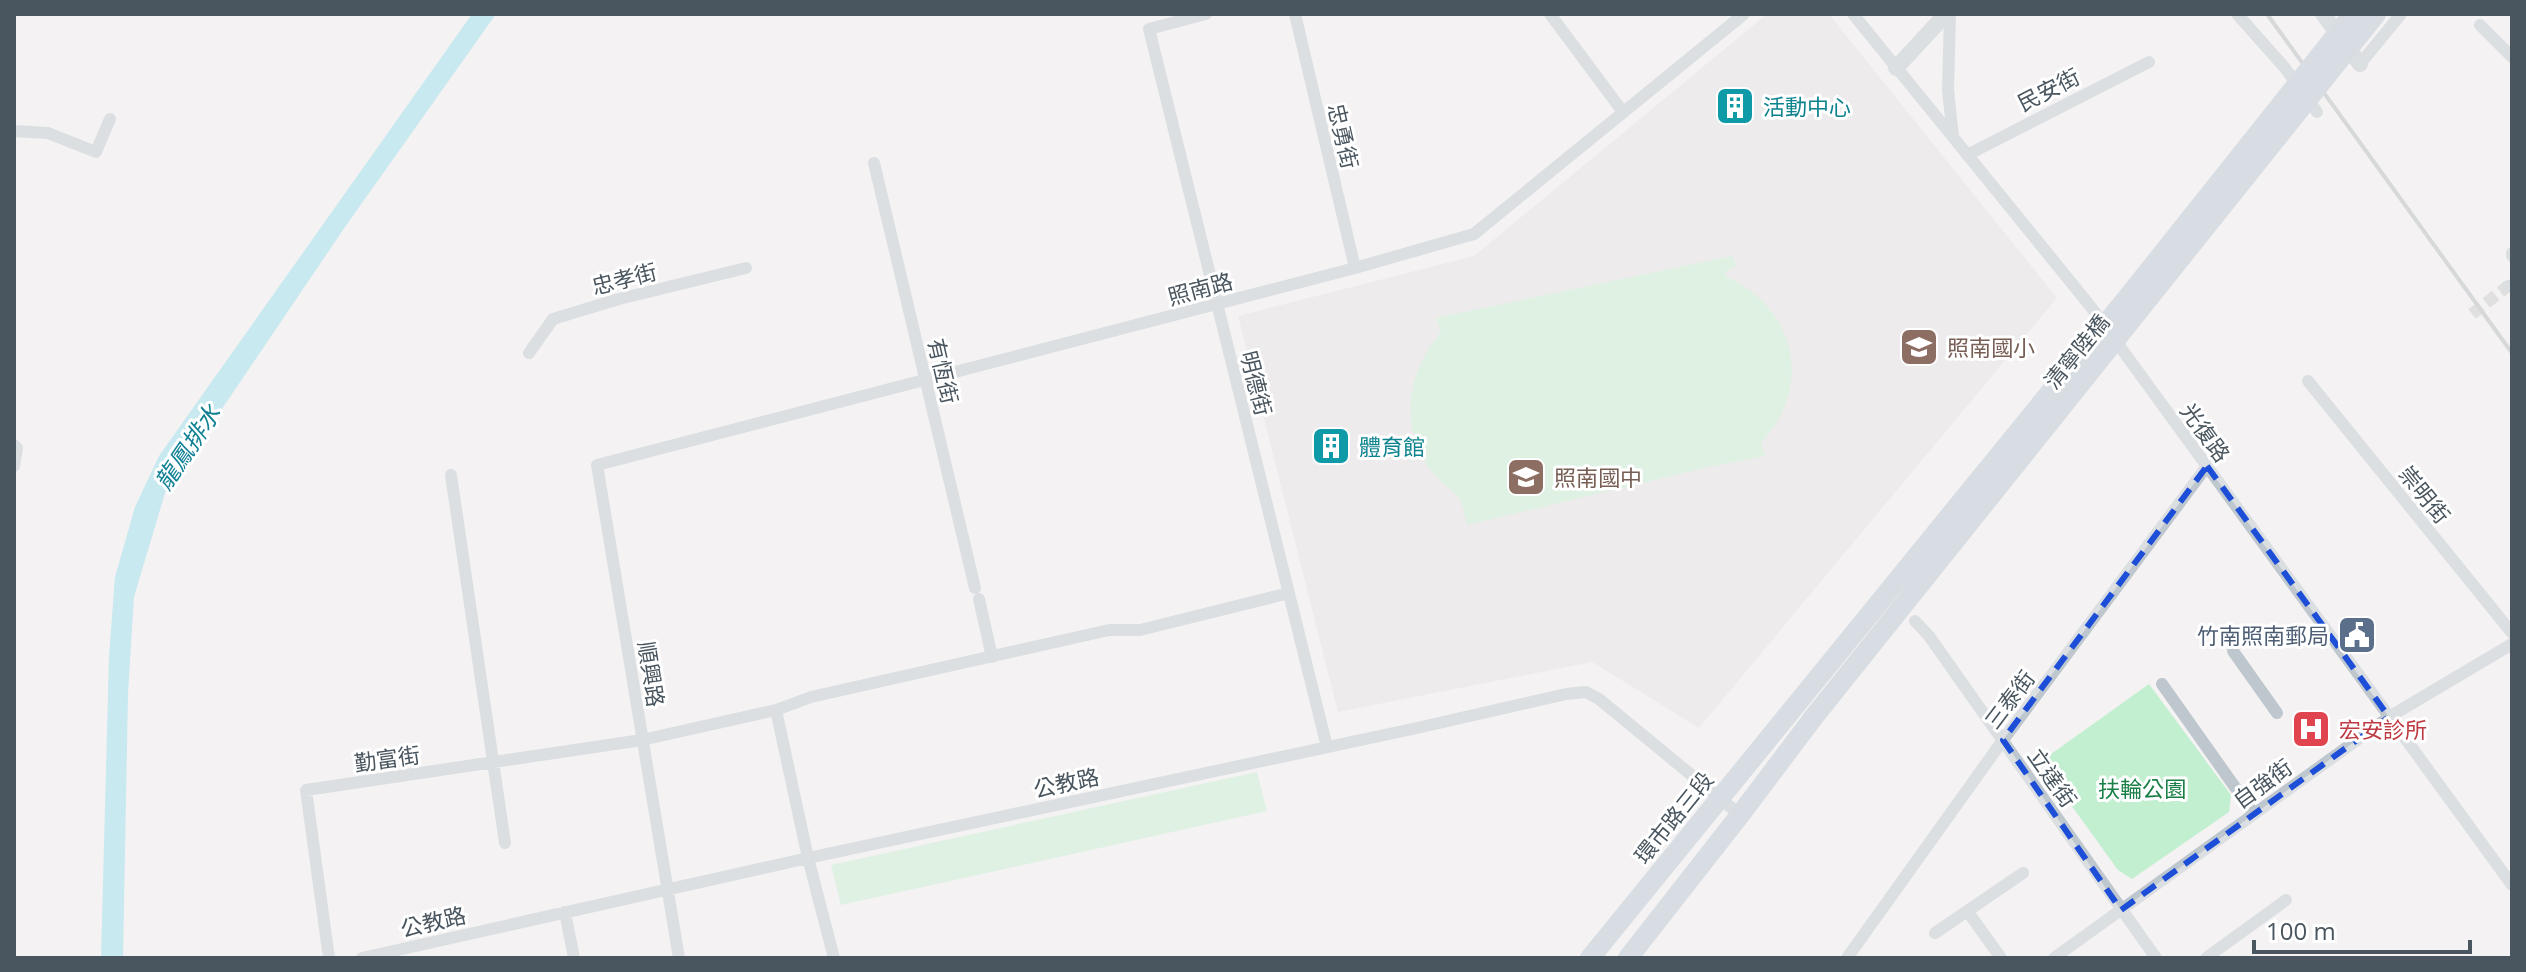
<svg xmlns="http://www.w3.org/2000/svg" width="2526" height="972" viewBox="0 0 2526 972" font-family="'Open Sans','Noto Sans TC',sans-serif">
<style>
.education{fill:#e5e3e4}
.green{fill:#c3efd1}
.water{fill:#92deea}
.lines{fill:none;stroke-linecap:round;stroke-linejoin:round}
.minor-tunnel{stroke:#cacbcd;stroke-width:12;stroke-dasharray:12 6;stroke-linecap:butt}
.minor{stroke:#bec7ce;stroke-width:12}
.tertiary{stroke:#bec7ce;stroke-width:16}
.primary{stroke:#b3c3cf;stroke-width:20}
.rail{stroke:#b4b8bc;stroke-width:4}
.primary-bridge{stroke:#b3c3cf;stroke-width:20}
.marked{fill:none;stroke:#1d4ed8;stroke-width:6;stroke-dasharray:16 10;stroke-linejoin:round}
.labels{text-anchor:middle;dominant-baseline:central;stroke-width:6;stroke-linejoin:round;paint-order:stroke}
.street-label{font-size:22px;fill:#4a565f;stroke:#fff}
.culture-label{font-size:22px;fill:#0d838f;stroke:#fff;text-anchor:start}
.education-label{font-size:22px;fill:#785e54;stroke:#fff;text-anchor:start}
.service-label{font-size:22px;fill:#4e5e75;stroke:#fff;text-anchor:end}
.health-label{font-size:22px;fill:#be3a42;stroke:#fff;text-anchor:start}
.park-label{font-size:22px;fill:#1b8047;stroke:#fff}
.water-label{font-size:24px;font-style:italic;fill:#118194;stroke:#fff}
</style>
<rect width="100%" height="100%" fill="#f4f2f2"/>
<!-- education -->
<path class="education" d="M 1767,14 L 1829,14 L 2057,298 L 1699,728 L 1592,662 L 1338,712 L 1238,316 L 1474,256 Z"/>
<!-- green -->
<path class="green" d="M 1732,256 L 1736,265 L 1725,272 L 1726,276 C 1796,309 1814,385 1761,443 L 1765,456 L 1709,467 L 1467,525 C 1465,516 1463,502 1457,496 C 1447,485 1435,478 1427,465 C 1399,421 1409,370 1441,332 L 1436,318 Z
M 2149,684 L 2231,795 L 2229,812 L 2132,879 L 2118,870 L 2040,762 Z
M 1257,772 L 1267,811 L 841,905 L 831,865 Z"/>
<!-- water -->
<path class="water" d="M 472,14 L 496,14 L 345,227 L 165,493 L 134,597 L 128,693 L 123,958 L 101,958 L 109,656 L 115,577 L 135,507 L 159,456 Z"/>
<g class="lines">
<!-- minor-tunnel -->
<path class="minor-tunnel" d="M 2472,314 L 2508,286"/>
<!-- minor -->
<path class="minor" d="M 1206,14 L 1149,29 L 1327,747
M 1295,14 L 1355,268
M 1550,14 L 1623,112
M 1853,14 L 2091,307 L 2512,885
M 1950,14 L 1948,90 L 1953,137
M 2237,14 L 2285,68 L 2317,112
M 2480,25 L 2512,57
M 2360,64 L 2401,14
M 14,131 L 48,133 L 96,152 L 110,119
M 1967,155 L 2149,62
M 874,163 L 975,588
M 2512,253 L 2512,256
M 2508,286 L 2512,285
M 529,353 L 553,319 L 619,299 L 746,268
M 2308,381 L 2512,633
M 14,445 L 17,448 L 14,466
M 451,475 L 505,843
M 979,599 L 992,657
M 1915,621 L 1929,636 L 2156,958
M 2233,651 L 2277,713
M 2162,684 L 2254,814
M 776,710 L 808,858 L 834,958
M 565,912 L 574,958
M 1968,912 L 2001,958
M 1935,933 L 2023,873
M 329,958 L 306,790 L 642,740 L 776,710 L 811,697 L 1109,630 L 1140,630 L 1289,593
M 362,958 L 808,858 L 1417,728 L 1566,694 L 1586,692 L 1599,699 L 1740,815
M 679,958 L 597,465 L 1355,268 L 1474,234 L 1744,14
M 1847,958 L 2003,740 L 2207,466
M 2054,958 L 2389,717 L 2512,644
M 2206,958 L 2286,900"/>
<!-- tertiary -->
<path class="tertiary" d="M 2323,14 L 2360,64
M 1896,68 L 1946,14"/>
<!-- primary -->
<path class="primary" d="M 1590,958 L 1795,706
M 1628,958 L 1740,815 L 1813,718"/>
<!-- rail -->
<path class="rail" d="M 2267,14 L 2512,353"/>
<!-- primary-bridge -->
<path class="primary-bridge" d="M 1795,706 L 2131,293 L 2353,14
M 1813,718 L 2376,14"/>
</g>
<!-- marked area -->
<path d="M0 0H2526V972H0ZM 2207,466 L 2389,717 L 2121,910 L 2003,740 Z" fill="#f4f2f2" fill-opacity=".55" fill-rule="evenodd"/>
<path class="marked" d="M 2207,466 L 2389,717 L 2121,910 L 2003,740 Z"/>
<!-- icons -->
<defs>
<g id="building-square" transform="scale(2)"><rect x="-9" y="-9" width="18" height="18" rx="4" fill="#0f9aa8" stroke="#fff"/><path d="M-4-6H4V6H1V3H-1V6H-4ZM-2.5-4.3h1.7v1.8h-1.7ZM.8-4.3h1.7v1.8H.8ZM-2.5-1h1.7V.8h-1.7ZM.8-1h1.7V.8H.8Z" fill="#fff"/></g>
<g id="school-square" transform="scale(2)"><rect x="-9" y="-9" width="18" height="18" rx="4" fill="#8d6e63" stroke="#fff"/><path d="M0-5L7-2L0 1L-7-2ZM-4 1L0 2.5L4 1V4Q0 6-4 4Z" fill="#fff"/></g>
<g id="civic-square" transform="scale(2)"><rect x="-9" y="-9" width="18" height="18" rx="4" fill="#5c6f8a" stroke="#fff"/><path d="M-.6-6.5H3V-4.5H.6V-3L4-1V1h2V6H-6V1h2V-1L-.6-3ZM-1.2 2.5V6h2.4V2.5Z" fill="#fff"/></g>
<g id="hospital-square" transform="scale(2)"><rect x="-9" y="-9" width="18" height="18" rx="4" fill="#e0444e" stroke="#fff"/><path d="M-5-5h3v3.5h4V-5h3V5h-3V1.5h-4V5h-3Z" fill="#fff"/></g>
</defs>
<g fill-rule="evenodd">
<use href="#building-square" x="1735" y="106"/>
<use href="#school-square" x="1919" y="347"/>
<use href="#building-square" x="1331" y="446"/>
<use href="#school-square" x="1526" y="477"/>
<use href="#civic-square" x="2357" y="635"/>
<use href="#hospital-square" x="2311" y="729"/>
</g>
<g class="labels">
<!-- street labels -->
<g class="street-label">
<text transform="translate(2048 89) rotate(-27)">民安街</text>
<text transform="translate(1344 136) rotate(77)">忠勇街</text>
<text transform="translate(624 278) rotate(-14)">忠孝街</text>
<text transform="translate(1200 288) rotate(-15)">照南路</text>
<text transform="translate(2076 351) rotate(-51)">清寧陸橋</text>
<text transform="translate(944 371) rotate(77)">有恆街</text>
<text transform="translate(1257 383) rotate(76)">明德街</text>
<text transform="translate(2206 432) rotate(54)">光復路</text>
<text transform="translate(2425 494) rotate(51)">崇明街</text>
<text transform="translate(652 674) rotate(81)">順興路</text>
<text transform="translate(2009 699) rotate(-53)">三泰街</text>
<text transform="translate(387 758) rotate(-8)">勤富街</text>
<text transform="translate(2053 777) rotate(55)">立達街</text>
<text transform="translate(1066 782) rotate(-12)">公教路</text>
<text transform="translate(2262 783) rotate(-36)">自強街</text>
<text transform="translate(1673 817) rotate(-51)">環市路三段</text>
<text transform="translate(433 921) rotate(-13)">公教路</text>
</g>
<!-- culture labels -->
<g class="culture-label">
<text x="1763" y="106">活動中心</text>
<text x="1359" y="446">體育館</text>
</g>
<!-- education labels -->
<g class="education-label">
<text x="1947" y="347">照南國小</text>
<text x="1554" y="477">照南國中</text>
</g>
<!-- service labels -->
<g class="service-label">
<text x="2329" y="635">竹南照南郵局</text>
</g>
<!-- health labels -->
<g class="health-label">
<text x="2339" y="729">宏安診所</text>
</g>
<!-- park labels -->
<g class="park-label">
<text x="2142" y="788">扶輪公園</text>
</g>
<!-- water labels -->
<g class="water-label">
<text transform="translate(187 447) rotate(-56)">龍鳳排水</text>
</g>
</g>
<!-- border -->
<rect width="2526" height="972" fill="none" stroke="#4a565f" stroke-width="32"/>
<!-- scale -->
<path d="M2254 940v12h216v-12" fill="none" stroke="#4a565f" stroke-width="4"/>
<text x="2266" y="940" font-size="24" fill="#4a565f" stroke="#ffffff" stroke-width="6" paint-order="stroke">100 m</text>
</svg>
